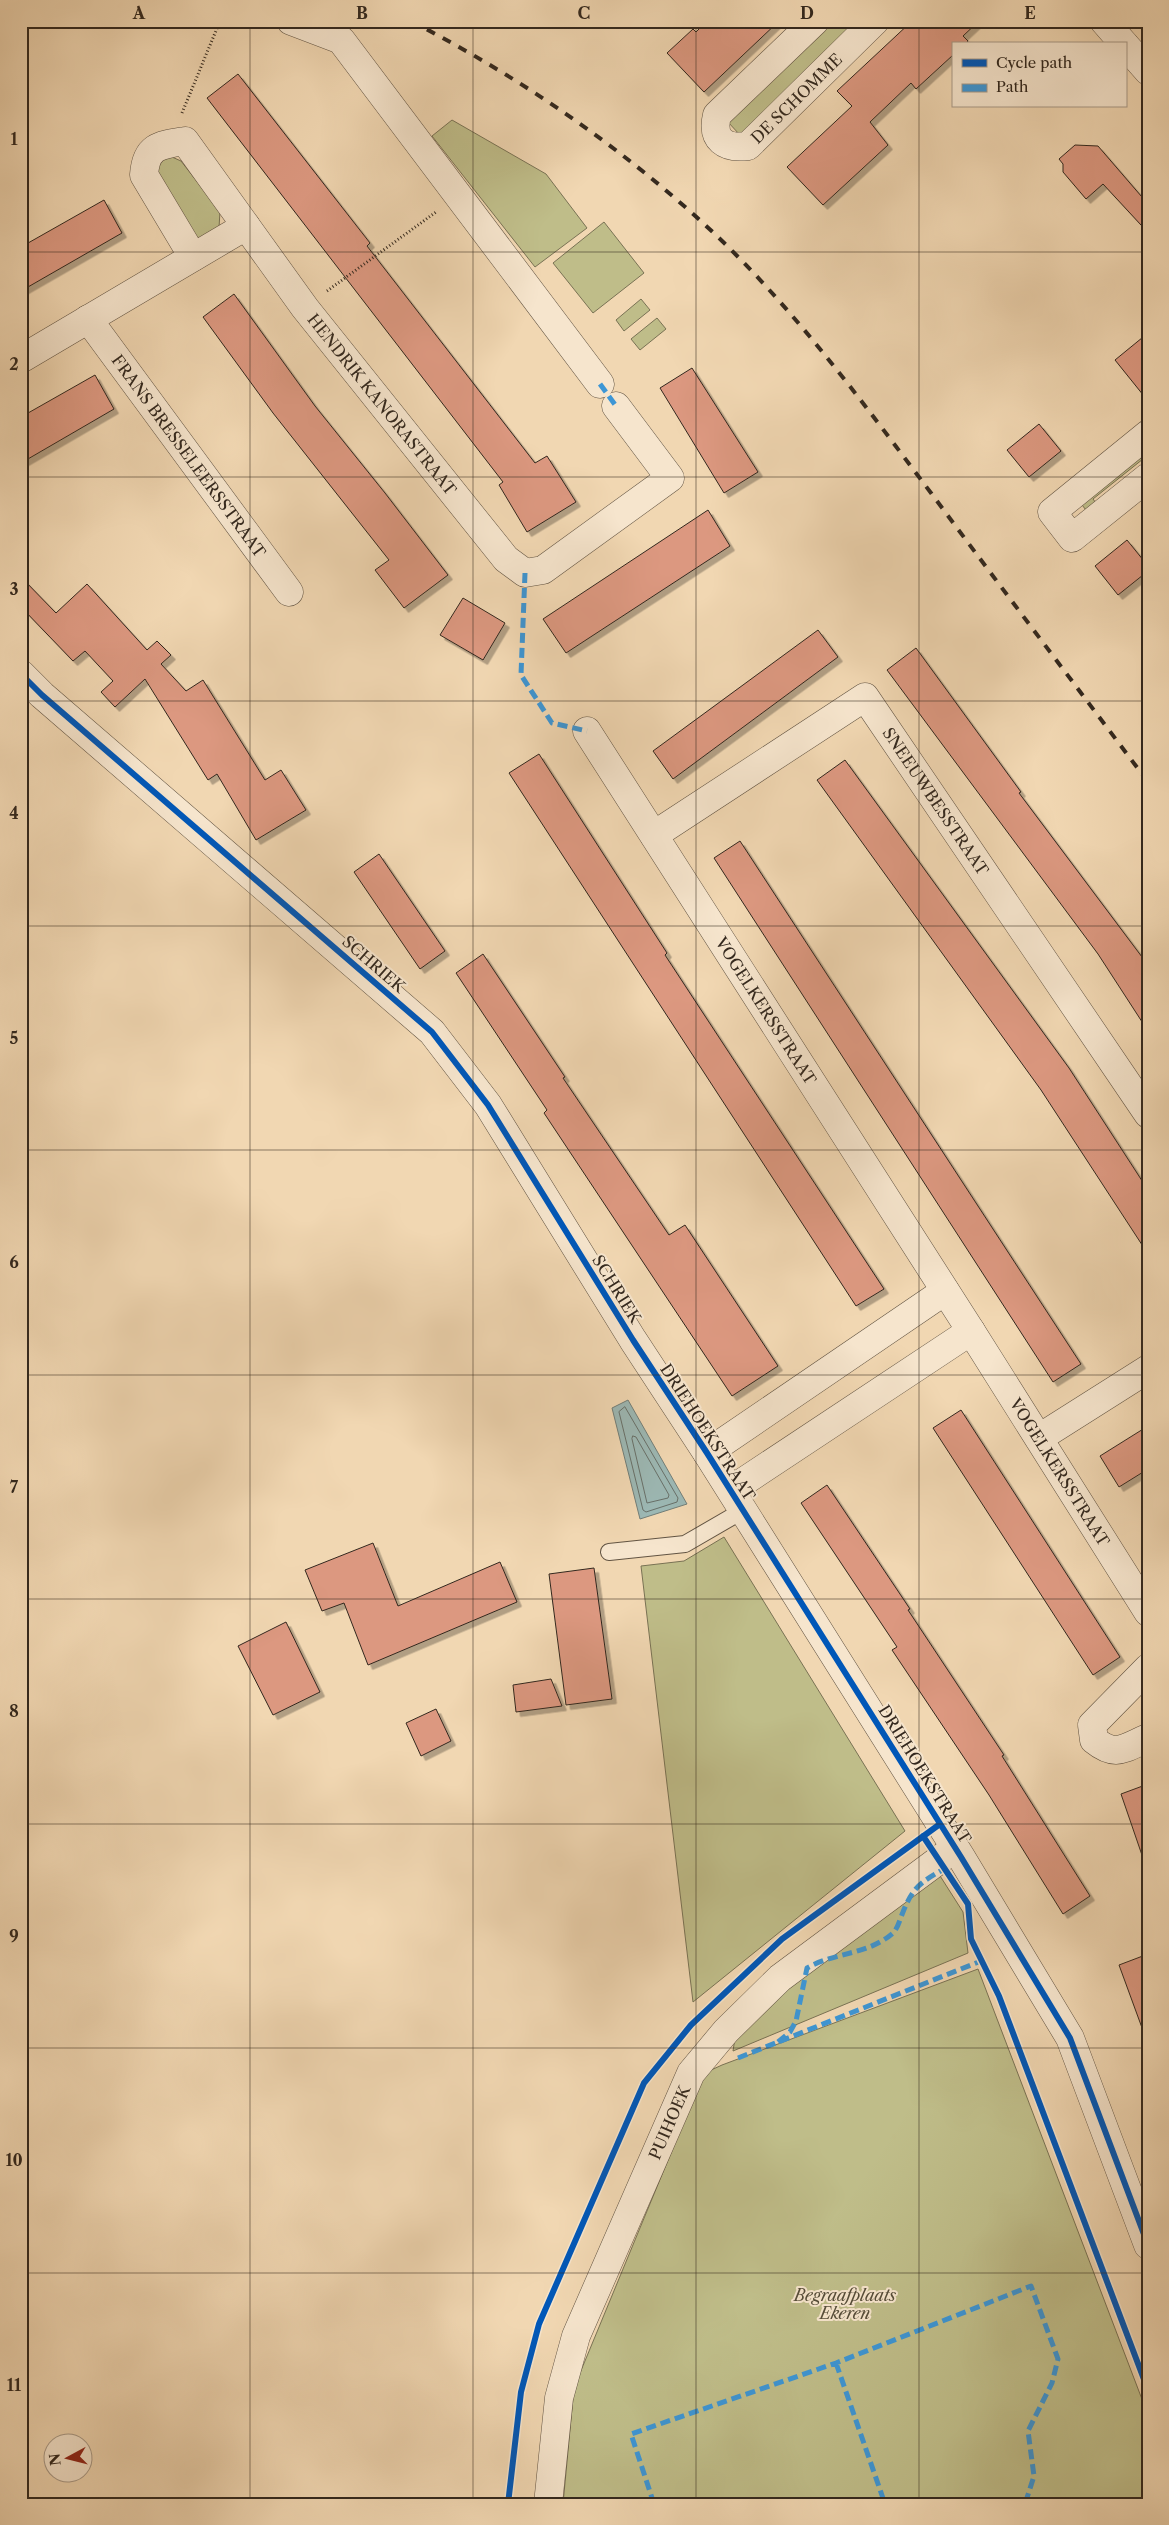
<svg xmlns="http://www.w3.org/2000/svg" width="1169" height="2525" viewBox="0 0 1169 2525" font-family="'Libre Caslon Text',serif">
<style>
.green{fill:#bfbd89;stroke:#797254}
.water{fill:#9cb8b4;stroke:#727e78}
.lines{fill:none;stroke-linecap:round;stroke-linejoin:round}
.shore{stroke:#687069;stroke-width:1}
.building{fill:#dc9880;stroke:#33281e;filter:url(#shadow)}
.service-casing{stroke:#625443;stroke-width:18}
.minor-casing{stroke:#625443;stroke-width:29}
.tertiary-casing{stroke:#625443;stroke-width:29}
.path{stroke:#33281e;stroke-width:3;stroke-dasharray:1 2.5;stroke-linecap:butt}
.service{stroke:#f6e5cd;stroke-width:16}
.minor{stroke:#f6e5cd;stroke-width:28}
.tertiary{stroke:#f6e5cd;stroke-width:28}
.rail{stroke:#33281e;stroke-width:4;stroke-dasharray:9 9;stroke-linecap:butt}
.quiet{stroke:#3d96d5;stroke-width:5;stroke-dasharray:10 5;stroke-linecap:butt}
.cycleway-casing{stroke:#f6e5cd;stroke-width:9}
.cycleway{stroke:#0057b8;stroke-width:6}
.grid{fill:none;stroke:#33281e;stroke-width:1;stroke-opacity:0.55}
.labels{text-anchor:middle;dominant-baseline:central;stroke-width:4;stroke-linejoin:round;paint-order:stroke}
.street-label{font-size:16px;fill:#33281e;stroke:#f6e5cd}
.park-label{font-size:16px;font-style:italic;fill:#564d39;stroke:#f6e5cd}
.neatline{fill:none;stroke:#33281e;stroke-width:2}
.grid-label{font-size:16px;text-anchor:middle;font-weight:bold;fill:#33281e}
</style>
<defs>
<filter id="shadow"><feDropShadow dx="4.5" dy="4.5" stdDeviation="0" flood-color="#0004"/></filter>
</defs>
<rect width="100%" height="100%" fill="#f1d7b2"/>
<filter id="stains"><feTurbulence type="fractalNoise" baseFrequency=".004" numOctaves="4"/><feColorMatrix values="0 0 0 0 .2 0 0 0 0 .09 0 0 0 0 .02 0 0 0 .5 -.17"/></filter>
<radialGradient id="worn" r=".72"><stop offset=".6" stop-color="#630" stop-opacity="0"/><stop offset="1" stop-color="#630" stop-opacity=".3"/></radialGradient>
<!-- green -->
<path class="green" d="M 832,21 L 860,21 L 740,135 L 727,121 Z
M 452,120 L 546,174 L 587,228 L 535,267 L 432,136 Z
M 172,157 L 181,161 L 220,211 L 219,228 L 201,238 L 196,238 L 155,170 L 164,159 Z
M 604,222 L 644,273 L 593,313 L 553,263 Z
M 641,299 L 650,310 L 624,331 L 616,320 Z
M 657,318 L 666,329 L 640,350 L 631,339 Z
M 1148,446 L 1148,455 L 1093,499 L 1099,507 L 1089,514 L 1079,501 Z
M 724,1537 L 905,1831 L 693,2002 L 641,1566 L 684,1561 Z
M 935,1868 L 963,1912 L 968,1953 L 733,2051 L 735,2038 L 744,2022 Z
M 978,1969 L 1148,2415 L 1148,2504 L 563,2504 L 573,2398 L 580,2373 L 702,2078 L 709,2071 L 722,2065 Z"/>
<!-- water -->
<path class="water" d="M 628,1400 L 687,1504 L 640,1519 L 612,1408 Z"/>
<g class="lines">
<!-- shore -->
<path class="shore" d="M 625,1407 L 678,1498 L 677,1502 L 646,1512 L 643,1510 L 619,1412 Z
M 633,1436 L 636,1437 L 669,1495 L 668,1498 L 647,1503 L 632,1439 Z"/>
</g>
<!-- building -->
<path class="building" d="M 707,21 L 779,21 L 704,92 L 667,53 L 693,29 L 696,32 Z
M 912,21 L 979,21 L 963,36 L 968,41 L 965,44 L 953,44 L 953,55 L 916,89 L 911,83 L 870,122 L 888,145 L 823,205 L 787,167 L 852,106 L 837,91 Z
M 238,74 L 370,243 L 367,246 L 535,463 L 547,456 L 576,502 L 527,532 L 499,485 L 503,482 L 207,98 Z
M 1075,145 L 1098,146 L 1148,204 L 1148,219 L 1141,225 L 1103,184 L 1086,199 L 1063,172 L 1063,164 L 1059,159 Z
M 104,200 L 122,233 L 21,291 L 21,247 Z
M 234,294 L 315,406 L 385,493 L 448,575 L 404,608 L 375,570 L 389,560 L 273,413 L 203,317 Z
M 1148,333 L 1148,401 L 1115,360 Z
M 692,368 L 758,472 L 724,493 L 660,388 Z
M 95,375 L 114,409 L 21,463 L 21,417 Z
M 1039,424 L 1061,451 L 1029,477 L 1007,450 Z
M 708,510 L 730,546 L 566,653 L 543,619 Z
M 1127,540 L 1148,566 L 1148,571 L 1118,595 L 1095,566 Z
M 21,577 L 56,613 L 87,584 L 147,650 L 157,641 L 171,655 L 161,664 L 186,691 L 203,680 L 265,780 L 281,770 L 306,810 L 256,840 L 217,774 L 208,780 L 145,679 L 115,707 L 101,692 L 113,681 L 85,651 L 73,661 L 21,607 Z
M 463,598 L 505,623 L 483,660 L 440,635 Z
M 818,630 L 838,657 L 673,779 L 653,751 Z
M 916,648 L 1021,792 L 1019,793 L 1148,965 L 1148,1031 L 1098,954 L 887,670 Z
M 539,754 L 667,953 L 665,955 L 884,1289 L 856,1306 L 509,773 Z
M 845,760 L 1069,1068 L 1148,1190 L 1148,1254 L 1041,1090 L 817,780 Z
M 740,841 L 1081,1364 L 1053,1382 L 714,858 Z
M 379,854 L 445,951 L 420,969 L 354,872 Z
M 483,954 L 565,1077 L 563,1078 L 669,1235 L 685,1225 L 778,1366 L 732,1396 L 544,1113 L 547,1110 L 456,973 Z
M 961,1410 L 1120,1657 L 1093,1675 L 933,1428 Z
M 1148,1426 L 1148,1469 L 1119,1487 L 1100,1456 Z
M 827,1485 L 910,1609 L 908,1610 L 1004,1755 L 1002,1756 L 1090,1896 L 1063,1914 L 989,1795 L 892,1650 L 897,1647 L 801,1503 Z
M 373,1543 L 398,1606 L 500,1562 L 517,1602 L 368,1665 L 344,1603 L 322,1611 L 305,1570 Z
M 594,1568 L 612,1699 L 566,1705 L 549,1574 Z
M 286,1622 L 320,1692 L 273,1715 L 238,1646 Z
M 551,1679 L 562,1706 L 516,1712 L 513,1685 Z
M 436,1709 L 451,1741 L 421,1756 L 406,1723 Z
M 1148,1784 L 1148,1861 L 1144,1861 L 1121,1794 Z
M 1148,1954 L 1148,2035 L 1145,2036 L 1119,1965 Z"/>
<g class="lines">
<!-- service casing -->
<g class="service-casing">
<path id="service" d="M 609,1552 L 685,1544 L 742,1511"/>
</g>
<!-- minor casing -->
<g class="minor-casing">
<g id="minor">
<path d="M 291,21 L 341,40 L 600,384"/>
<path id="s1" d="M 815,21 L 717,115 C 711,140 725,149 748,146 L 875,21"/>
<path d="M 1104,21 L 1124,44"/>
<path d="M 1125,45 L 1148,71"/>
<path id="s2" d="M 193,257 L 144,175 C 146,146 159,145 185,141 L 305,308 L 506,559 L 525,573 L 543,570 L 670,478 L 616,406"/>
<path id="s3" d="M 88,319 L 289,592"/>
<path d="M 21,359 L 246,226"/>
<path d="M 1148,434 L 1052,512 L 1072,538 L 1148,477"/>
<path id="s4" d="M 587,731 L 971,1331 L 1148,1612"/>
<path id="s5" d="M 654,835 L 865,697 L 1148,1114"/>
<path d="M 1039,1438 L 1148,1369"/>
<path d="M 707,1453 L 945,1291"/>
<path d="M 731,1490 L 971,1331"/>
<path d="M 1148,1668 L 1092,1725 L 1094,1740 C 1116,1758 1124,1748 1148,1738"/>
<path id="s6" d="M 548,2504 L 559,2398 L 576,2336 L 691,2073 L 726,2031 L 780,1978 L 955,1848"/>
</g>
</g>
<!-- tertiary casing -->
<g class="tertiary-casing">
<path id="tertiary" d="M 21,674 L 42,695 L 432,1032 L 488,1105 L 633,1340 L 707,1453 L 961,1857 L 1070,2038 L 1148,2245"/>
</g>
<!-- path -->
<path class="path" d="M 182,113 L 220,21
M 327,291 L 436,212"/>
<!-- service -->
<use href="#service" class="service"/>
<!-- minor -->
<use href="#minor" class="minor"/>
<!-- tertiary -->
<use href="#tertiary" class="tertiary"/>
<!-- rail -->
<path class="rail" d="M 411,21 C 523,79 626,150 718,237 C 798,314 864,404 931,493 C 1003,590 1076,686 1148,782"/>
<!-- quiet -->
<path class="quiet" d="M 600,384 L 616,406
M 525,573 L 521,675 L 552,723 L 587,731
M 778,2042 L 790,2032 L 796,2021 L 807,1968 C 835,1952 868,1955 893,1933 C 898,1928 900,1919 903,1912 C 913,1887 921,1882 944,1869
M 738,2058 L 981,1961
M 836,2363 L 885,2504
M 654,2504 L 631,2434 L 836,2363 L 1031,2286 L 1058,2359 L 1052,2383 L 1028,2431 L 1034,2476 L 1025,2504"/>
<!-- cycleway casing -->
<g class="cycleway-casing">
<path id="cycleway" d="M 21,674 L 42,695 L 432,1032 L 488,1105 L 633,1340 L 707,1453 L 961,1857 L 1070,2038 L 1148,2245
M 923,1836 L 968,1904 L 971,1939 L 999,1996 L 1148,2390
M 508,2504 L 521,2392 L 539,2324 L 644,2083 L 691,2025 L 782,1939 L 940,1824"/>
</g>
<!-- cycleway -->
<use href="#cycleway" class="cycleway"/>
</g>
<!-- grid -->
<path class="grid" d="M 250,21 L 250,2504M 473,21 L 473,2504M 696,21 L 696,2504M 919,21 L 919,2504M 21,252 L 1148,252M 21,477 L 1148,477M 21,701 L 1148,701M 21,926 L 1148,926M 21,1150 L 1148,1150M 21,1375 L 1148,1375M 21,1599 L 1148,1599M 21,1824 L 1148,1824M 21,2048 L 1148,2048M 21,2273 L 1148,2273"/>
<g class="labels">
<!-- street labels -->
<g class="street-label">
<text stroke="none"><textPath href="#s1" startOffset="259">DE SCHOMME</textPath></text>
<text stroke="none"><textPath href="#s2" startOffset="485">HENDRIK KANORASTRAAT</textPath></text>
<text stroke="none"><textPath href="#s3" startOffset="170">FRANS BRESSELEERSSTRAAT</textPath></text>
<text stroke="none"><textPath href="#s5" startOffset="378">SNEEUWBESSTRAAT</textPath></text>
<text transform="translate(374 964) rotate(41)">SCHRIEK</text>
<text stroke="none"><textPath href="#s4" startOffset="332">VOGELKERSSTRAAT</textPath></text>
<text transform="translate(617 1289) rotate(58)">SCHRIEK</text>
<text transform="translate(708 1432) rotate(57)">DRIEHOEKSTRAAT</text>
<text stroke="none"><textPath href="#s4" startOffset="879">VOGELKERSSTRAAT</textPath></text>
<text transform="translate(925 1774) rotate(58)">DRIEHOEKSTRAAT</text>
<text stroke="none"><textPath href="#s6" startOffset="404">PUIHOEK</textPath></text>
</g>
<!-- park labels -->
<g class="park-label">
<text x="845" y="2295">Begraafplaats<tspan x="845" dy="18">Ekeren</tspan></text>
</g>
</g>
<!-- margin -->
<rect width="1169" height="2525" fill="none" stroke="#f1d7b2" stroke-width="55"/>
<!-- legend -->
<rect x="952" y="42" width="175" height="65" fill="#f6e5cd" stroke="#a89987"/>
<rect x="962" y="59" width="25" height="8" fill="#0057b8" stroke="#a89987"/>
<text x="996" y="68" font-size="15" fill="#33281e">Cycle path</text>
<rect x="962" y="84" width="25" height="8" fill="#3d96d5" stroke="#a89987"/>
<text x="996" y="92" font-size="15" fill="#33281e">Path</text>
<!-- north arrow -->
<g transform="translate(68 2458) rotate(263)"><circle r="24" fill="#f6e5cd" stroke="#a89987"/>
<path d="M0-4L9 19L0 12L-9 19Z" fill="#8f2418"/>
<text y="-8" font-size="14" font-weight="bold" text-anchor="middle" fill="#33281e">N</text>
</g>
<rect x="28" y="28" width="1114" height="2470" class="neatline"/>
<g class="grid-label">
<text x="139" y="19">A</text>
<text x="362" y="19">B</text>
<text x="584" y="19">C</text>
<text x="807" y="19">D</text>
<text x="1030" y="19">E</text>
<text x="14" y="145">1</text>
<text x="14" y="370">2</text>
<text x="14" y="595">3</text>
<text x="14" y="819">4</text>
<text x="14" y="1044">5</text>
<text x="14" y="1268">6</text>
<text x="14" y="1493">7</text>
<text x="14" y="1717">8</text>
<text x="14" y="1942">9</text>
<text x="14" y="2166">10</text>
<text x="14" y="2391">11</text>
</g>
<rect width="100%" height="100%" filter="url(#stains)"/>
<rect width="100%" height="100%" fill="url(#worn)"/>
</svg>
